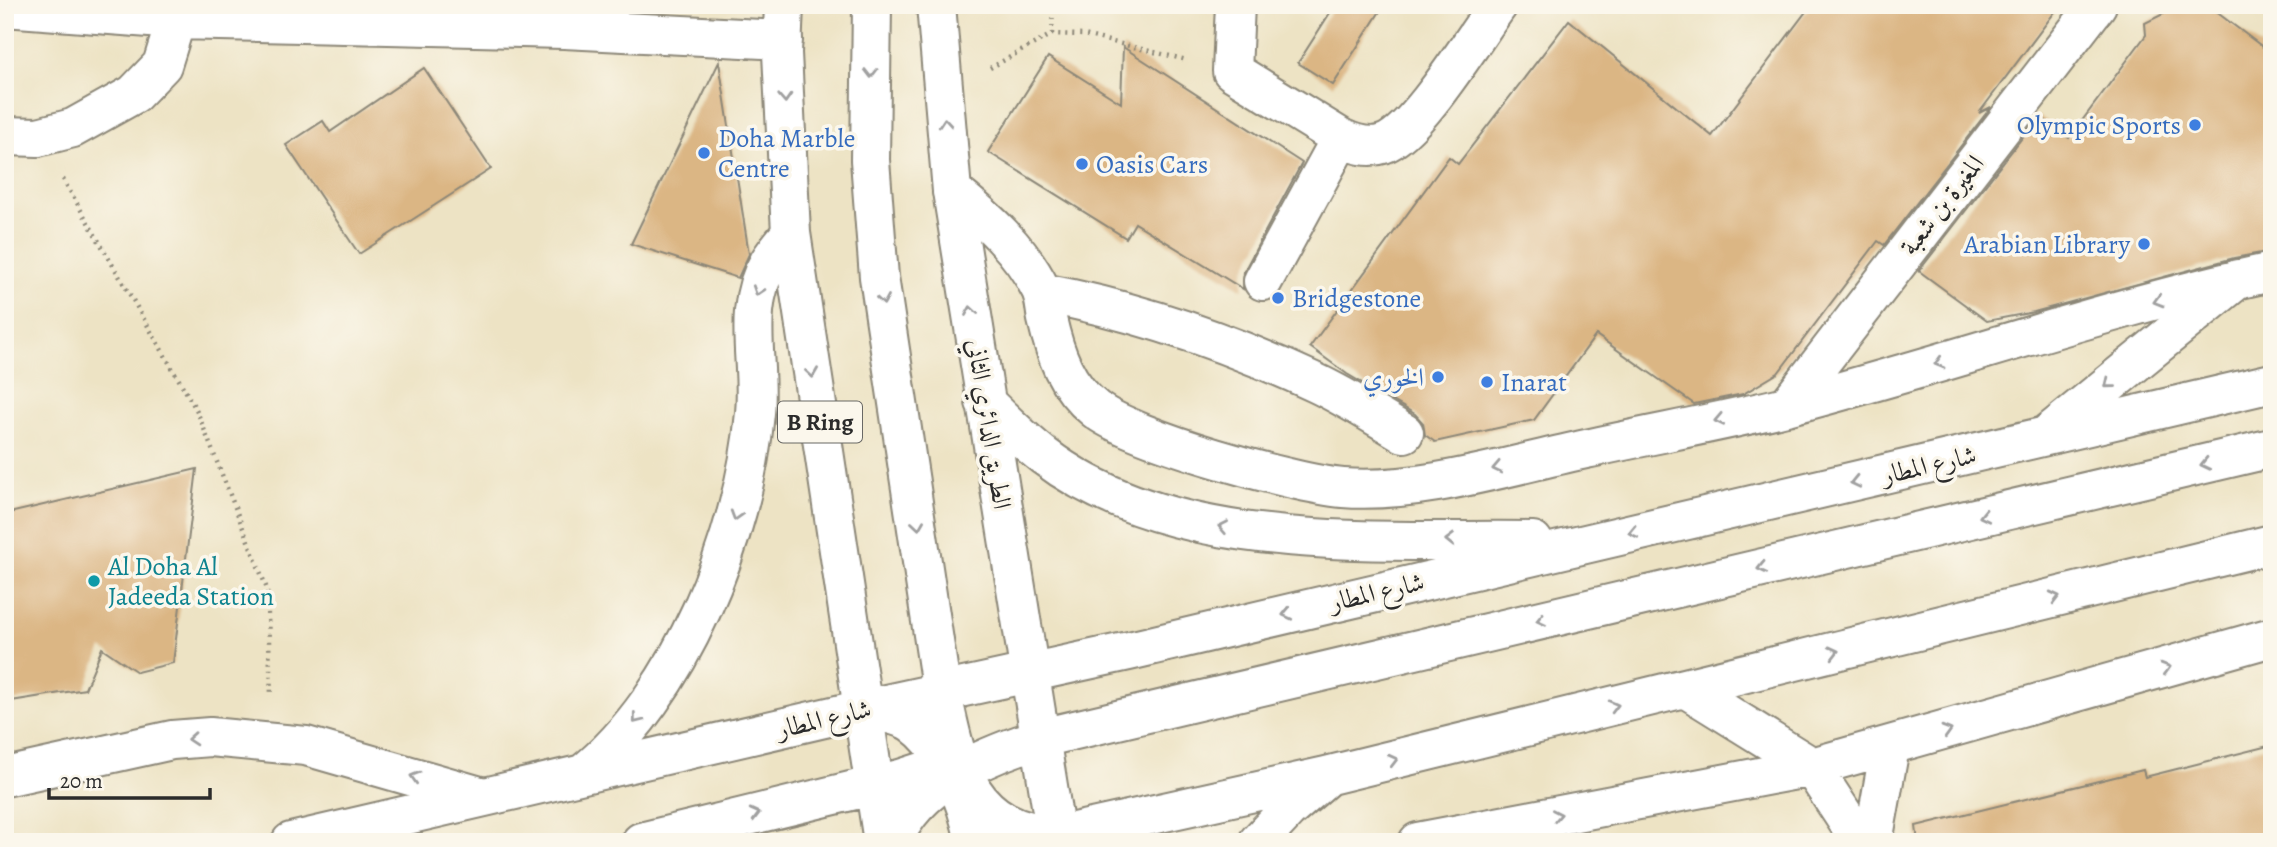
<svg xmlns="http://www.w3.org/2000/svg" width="2277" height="847" viewBox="0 0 2277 847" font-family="Alegreya,Amiri,serif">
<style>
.building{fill:#dbb684}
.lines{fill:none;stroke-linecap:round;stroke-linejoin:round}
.minor-casing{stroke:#8c8778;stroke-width:42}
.major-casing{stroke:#8c8778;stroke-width:42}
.path{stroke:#8c8778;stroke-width:4.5;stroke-dasharray:2 5;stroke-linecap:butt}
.minor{stroke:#fff;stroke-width:38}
.major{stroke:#fff;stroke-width:38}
.oneway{stroke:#a0a0a0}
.shop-dot{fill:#3f7fe0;stroke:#fbf7ec;stroke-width:2.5}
.culture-dot{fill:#0f9aa8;stroke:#fbf7ec;stroke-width:2.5}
.labels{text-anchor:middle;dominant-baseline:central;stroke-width:7;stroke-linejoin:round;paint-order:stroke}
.shield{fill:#fbf7ec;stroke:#696865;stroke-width:2}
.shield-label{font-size:24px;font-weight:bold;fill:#2b2b2b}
.shop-label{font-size:26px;fill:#366cbe;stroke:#fbf7ec;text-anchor:start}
.street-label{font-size:26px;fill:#2b2b2b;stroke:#fbf7ec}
.culture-label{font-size:26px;fill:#0d838f;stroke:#fbf7ec;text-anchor:start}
</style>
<rect width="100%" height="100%" fill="#fbf7ec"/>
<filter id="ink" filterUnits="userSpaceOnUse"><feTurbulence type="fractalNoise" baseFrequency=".0143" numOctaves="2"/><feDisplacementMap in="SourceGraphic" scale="14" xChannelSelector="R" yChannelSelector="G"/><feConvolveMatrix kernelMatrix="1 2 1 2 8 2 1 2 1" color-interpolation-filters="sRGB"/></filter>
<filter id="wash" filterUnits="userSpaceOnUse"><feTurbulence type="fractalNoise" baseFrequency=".00686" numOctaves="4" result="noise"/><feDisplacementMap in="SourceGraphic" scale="28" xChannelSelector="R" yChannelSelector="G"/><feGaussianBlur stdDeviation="1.57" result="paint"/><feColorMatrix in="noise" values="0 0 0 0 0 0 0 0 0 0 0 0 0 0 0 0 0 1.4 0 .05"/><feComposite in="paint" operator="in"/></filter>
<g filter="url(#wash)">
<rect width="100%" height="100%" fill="#ede3c4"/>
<g id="blocks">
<!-- building -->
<path class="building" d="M 1335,5 L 1384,5 L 1333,85 L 1298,63 Z
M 1811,5 L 2060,5 L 1979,113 L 1991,107 L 1884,245 L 1878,241 L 1778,373 L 1743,394 L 1694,404 L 1596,335 L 1534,420 L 1435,442 L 1425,435 L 1423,423 L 1415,414 L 1347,374 L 1310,347 L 1449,157 L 1458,164 L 1569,20 L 1712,136 Z
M 2207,5 L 2272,54 L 2272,251 L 2234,258 L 2034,312 L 1987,321 L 1919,271 L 2039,116 L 2069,138 L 2146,35 L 2145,23 L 2177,7 Z
M 1123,47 L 1302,163 L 1244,271 L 1243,289 L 1135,223 L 1126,238 L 988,152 L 1048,57 L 1121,103 Z
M 719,62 L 749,254 L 738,278 L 631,244 Z
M 424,68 L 491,169 L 359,254 L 286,145 L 323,121 L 330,132 Z
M 197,469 L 173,663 L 137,672 L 102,648 L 85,689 L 5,702 L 5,514 Z
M 2272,745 L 2272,842 L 1918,842 L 1916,826 L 2143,770 L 2145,777 Z"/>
</g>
</g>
<g filter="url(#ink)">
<use href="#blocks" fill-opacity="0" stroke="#8c8778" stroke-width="2"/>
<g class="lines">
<!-- minor casing -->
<g class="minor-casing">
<path id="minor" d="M 1235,5 L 1232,71 L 1341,138 C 1354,144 1368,149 1383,144 C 1416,133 1475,36 1498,5
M 5,7 L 176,20 L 564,29 L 783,40
M 5,136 L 38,137 L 73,128 L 134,94 L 162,65 L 176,20
M 952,191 C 987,219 1021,249 1041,290 C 1045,299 1045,310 1047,319 C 1055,354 1066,386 1095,409 C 1131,438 1294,484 1343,488 C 1420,494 1511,465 1586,449 C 1653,434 1723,422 1790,405 C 1951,363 2109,307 2272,272
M 1263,281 L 1341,138
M 1042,293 C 1135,310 1230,343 1316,383 C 1346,397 1375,416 1404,433
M 1787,406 L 2097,5
M 1812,767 L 1861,842
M 5,777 L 172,740 L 210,737 L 306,746 L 480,796
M 1418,842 L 1812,767 L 2272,637
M 1873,842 L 1890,747"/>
</g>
<!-- major casing -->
<g class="major-casing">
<path id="major" d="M 784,5 L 782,53 L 791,233 L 883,842
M 872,5 L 870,160 L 879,277 L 942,694 C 958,768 968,828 1056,835
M 936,5 L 952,191 L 1057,842
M 985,402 C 1004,421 1023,440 1044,456 C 1175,556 1377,539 1533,541
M 2048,434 L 2238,279
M 1685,688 L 1812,767
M 865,709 C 881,713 899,714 912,723 C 947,748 967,801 975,842
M 583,774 C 681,695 744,536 755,413 C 760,363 741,309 769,262 C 775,252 784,242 791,233
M 291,842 L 863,709 L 1129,651 L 2272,383
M 641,842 L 900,779 L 956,761
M 893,842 C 915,784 986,755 1041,738 L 2272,448
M 1029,842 L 1326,776 L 2272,544
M 1258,842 L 1288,810 L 1325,778"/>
</g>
<!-- path -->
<path class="path" d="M 1052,34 L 1053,5
M 990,68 L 1052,34 L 1084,35 L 1187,60
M 63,179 L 197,411 L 267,589 L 271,695"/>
<!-- minor -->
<use href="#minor" class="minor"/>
<!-- major -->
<use href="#major" class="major"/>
</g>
<!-- one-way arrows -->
<defs><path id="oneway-chevron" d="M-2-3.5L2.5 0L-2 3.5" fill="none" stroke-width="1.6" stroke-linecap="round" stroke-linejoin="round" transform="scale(1.75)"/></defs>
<g class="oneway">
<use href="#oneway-chevron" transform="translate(871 73) rotate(90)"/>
<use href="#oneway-chevron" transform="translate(785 98) rotate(87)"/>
<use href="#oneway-chevron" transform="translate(945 123) rotate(-95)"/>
<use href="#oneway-chevron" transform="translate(758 291) rotate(108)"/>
<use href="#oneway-chevron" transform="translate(883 300) rotate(81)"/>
<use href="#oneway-chevron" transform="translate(2158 301) rotate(164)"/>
<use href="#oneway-chevron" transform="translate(971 311) rotate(-99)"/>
<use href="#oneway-chevron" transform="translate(1939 363) rotate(164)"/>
<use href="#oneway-chevron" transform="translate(812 373) rotate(82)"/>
<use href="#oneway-chevron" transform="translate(2109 384) rotate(141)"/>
<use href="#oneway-chevron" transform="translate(1719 420) rotate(168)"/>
<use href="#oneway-chevron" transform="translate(2205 464) rotate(167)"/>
<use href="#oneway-chevron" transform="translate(1497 468) rotate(168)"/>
<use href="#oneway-chevron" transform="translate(1855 482) rotate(167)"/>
<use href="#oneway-chevron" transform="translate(736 516) rotate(107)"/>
<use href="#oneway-chevron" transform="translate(1984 516) rotate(167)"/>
<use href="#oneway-chevron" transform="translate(918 525) rotate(82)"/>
<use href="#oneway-chevron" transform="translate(1223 527) rotate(-169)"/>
<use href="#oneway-chevron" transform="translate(1633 532) rotate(167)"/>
<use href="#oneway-chevron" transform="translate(1450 540) rotate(-179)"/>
<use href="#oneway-chevron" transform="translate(1762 568) rotate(167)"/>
<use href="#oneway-chevron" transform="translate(2055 597) rotate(-14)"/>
<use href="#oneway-chevron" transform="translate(1287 614) rotate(167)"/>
<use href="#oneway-chevron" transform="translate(1541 620) rotate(167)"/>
<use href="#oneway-chevron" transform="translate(1834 652) rotate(-14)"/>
<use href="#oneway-chevron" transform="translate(2166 668) rotate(-16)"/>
<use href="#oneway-chevron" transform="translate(1614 706) rotate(-14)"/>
<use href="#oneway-chevron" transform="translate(637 719) rotate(128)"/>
<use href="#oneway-chevron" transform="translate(1947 731) rotate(-16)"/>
<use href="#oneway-chevron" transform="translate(192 739) rotate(176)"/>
<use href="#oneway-chevron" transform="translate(1393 760) rotate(-14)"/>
<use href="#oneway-chevron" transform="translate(415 777) rotate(-164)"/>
<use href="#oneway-chevron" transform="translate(755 814) rotate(-14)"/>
<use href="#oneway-chevron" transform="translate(1557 815) rotate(-11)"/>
</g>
</g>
<!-- markers -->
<g class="shop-dot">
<circle cx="2195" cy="125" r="7"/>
<circle cx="704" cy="153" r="7"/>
<circle cx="1082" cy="164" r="7"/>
<circle cx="2144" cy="244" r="7"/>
<circle cx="1278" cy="298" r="7"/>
<circle cx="1438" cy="377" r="7"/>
<circle cx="1487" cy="382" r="7"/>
</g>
<circle class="culture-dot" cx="94" cy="581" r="7"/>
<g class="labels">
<!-- shield labels -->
<rect class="shield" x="778" y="401.5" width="84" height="41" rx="5"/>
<g class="shield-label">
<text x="820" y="422">B Ring</text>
</g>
<!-- shop labels -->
<g class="shop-label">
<text x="2181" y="125" text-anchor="end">Olympic Sports</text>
<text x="718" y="138">Doha Marble<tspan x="718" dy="30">Centre</tspan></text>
<text x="1096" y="164">Oasis Cars</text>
<text x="2130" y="244" text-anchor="end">Arabian Library</text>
<text x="1292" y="298">Bridgestone</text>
<text x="1424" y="377" text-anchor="end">الخوري</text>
<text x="1501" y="382">Inarat</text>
</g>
<!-- street labels -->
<g class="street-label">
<text transform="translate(1942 205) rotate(-52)">المغيرة بن شعبة</text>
<text transform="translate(989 424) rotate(81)">الطريق الدائري الثاني</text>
<text transform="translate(1929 465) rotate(-13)">شارع المطار</text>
<text transform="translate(1377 592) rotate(-13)">شارع المطار</text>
<text transform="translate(824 719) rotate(-13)">شارع المطار</text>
</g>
<!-- culture labels -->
<g class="culture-label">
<text x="108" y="566">Al Doha Al<tspan x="108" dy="30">Jadeeda Station</tspan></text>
</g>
</g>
<!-- margin -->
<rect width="2277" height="847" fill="none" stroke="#fbf7ec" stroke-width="28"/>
<!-- scale -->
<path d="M49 788v10h161v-10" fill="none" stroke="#2b2b2b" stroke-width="3.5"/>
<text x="60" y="788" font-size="21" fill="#2b2b2b" stroke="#fbf7ec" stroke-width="5" paint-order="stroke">20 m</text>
</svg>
